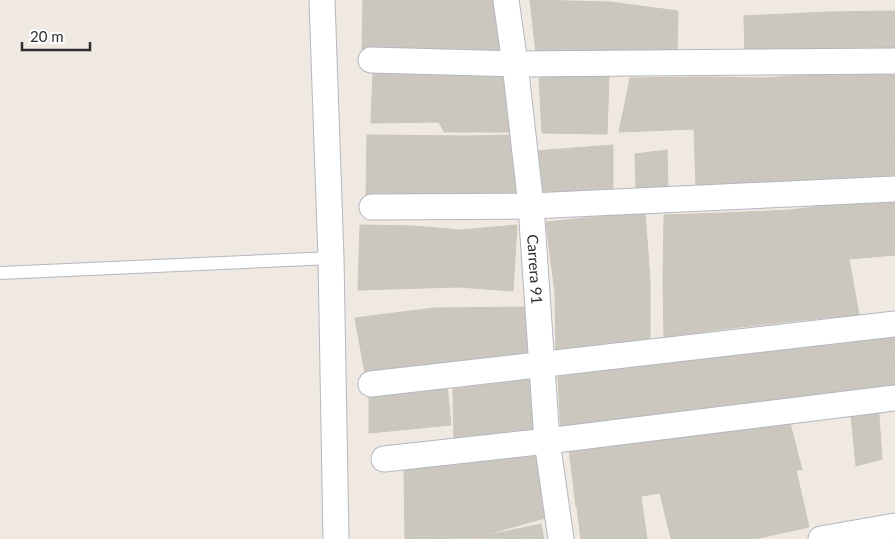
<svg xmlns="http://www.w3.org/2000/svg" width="895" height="539" viewBox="0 0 895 539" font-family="Lato,sans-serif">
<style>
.building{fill:#cbc7bf;stroke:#cbc5ba}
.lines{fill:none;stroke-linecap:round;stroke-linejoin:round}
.lane-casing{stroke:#b4b7c1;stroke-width:14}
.street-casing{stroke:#b4b7c1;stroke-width:27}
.lane{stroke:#fff;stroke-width:12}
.street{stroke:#fff;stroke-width:25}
.labels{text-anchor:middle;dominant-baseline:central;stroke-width:4.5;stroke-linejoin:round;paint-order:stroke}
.street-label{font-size:15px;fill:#2e2e2e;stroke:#fff}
</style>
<rect width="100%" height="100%" fill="#efe9e1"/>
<!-- building -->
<path class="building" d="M 363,0 L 499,0 L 502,52 L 362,50 Z
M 530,0 L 610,2 L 606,52 L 536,53 Z
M 610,2 L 678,11 L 677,52 L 606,52 Z
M 895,11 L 895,54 L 830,53 L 827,12 Z
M 827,12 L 830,53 L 745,56 L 744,16 Z
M 373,70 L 507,72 L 510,121 L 371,123 Z
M 834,73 L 838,136 L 766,134 L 764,78 Z
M 834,73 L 895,75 L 895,139 L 838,136 Z
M 609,75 L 607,134 L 542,133 L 539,78 Z
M 706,77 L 764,78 L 766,134 L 694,129 Z
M 706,77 L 694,129 L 619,132 L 630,78 Z
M 510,121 L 509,132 L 444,132 L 439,122 Z
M 694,129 L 766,134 L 770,183 L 696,187 Z
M 766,134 L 838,136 L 841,184 L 770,183 Z
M 367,135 L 470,136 L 463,200 L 366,198 Z
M 512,135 L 517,203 L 463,200 L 470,136 Z
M 838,136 L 895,139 L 895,183 L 841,184 Z
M 613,145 L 613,195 L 544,200 L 535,151 Z
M 667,150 L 668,191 L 636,191 L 635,154 Z
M 895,196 L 895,255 L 849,259 L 843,203 Z
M 843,203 L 849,259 L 793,264 L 791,210 Z
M 791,210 L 793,264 L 728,272 L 725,213 Z
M 645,212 L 650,281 L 555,293 L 546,222 Z
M 725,213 L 728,272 L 663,279 L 664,215 Z
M 360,225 L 412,226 L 424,288 L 358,290 Z
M 517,225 L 513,291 L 459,287 L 461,230 Z
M 412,226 L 461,230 L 459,287 L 424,288 Z
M 849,259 L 859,315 L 803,320 L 793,264 Z
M 793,264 L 803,320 L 732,328 L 728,272 Z
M 728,272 L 732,328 L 664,337 L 663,279 Z
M 650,281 L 650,338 L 556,354 L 555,293 Z
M 532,307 L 533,360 L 433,366 L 434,308 Z
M 434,308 L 433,366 L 365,373 L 355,318 Z
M 895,332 L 895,368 L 889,333 Z
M 889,333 L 895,368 L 895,388 L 821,396 L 816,344 Z
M 816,344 L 821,396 L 770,406 L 759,352 Z
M 759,352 L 770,406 L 705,415 L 696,360 Z
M 696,360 L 705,415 L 639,422 L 632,366 Z
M 632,366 L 639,422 L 561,434 L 558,377 Z
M 535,379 L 535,439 L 454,446 L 453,389 Z
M 447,385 L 451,425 L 369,433 L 369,394 Z
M 878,402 L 882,459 L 856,466 L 850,406 Z
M 788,415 L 802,470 L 796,470 L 732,482 L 722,425 Z
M 722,425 L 732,482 L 660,493 L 644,436 Z
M 644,436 L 660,493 L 576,507 L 569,448 Z
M 538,453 L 545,518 L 474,538 L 470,460 Z
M 470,460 L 474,538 L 405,539 L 404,468 Z
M 796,470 L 809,527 L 755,539 L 748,539 L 732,482 Z
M 732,482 L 748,539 L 705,539 L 694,488 Z
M 694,488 L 705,539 L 671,539 L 660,493 Z
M 641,496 L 647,539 L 612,539 L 606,502 Z
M 606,502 L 612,539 L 581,539 L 577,508 Z
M 541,524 L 544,539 L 474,538 Z"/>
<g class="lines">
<!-- lane casing -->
<g class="lane-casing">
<path id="lane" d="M 0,273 L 331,258"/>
</g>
<!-- street casing -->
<g class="street-casing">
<g id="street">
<path d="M 322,0 L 331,258 L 336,539"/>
<path id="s1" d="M 506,0 L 515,64 L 531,206 L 547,441 L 561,539"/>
<path d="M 371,60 L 515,64 L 895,61"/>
<path d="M 372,207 L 531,206 L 895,189"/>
<path d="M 371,384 L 895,324"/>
<path d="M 384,459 L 547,441 L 895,398"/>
<path d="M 821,539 L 895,526"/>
</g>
</g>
<!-- lane -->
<use href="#lane" class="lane"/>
<!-- street -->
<use href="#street" class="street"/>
</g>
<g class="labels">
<!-- street labels -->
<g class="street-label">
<text stroke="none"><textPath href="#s1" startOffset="271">Carrera 91</textPath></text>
</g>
</g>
<!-- scale -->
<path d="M22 42v8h68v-8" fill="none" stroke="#2e2e2e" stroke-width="2.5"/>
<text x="30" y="42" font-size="15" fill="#2e2e2e" stroke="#ffffff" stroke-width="4" paint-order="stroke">20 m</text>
</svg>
